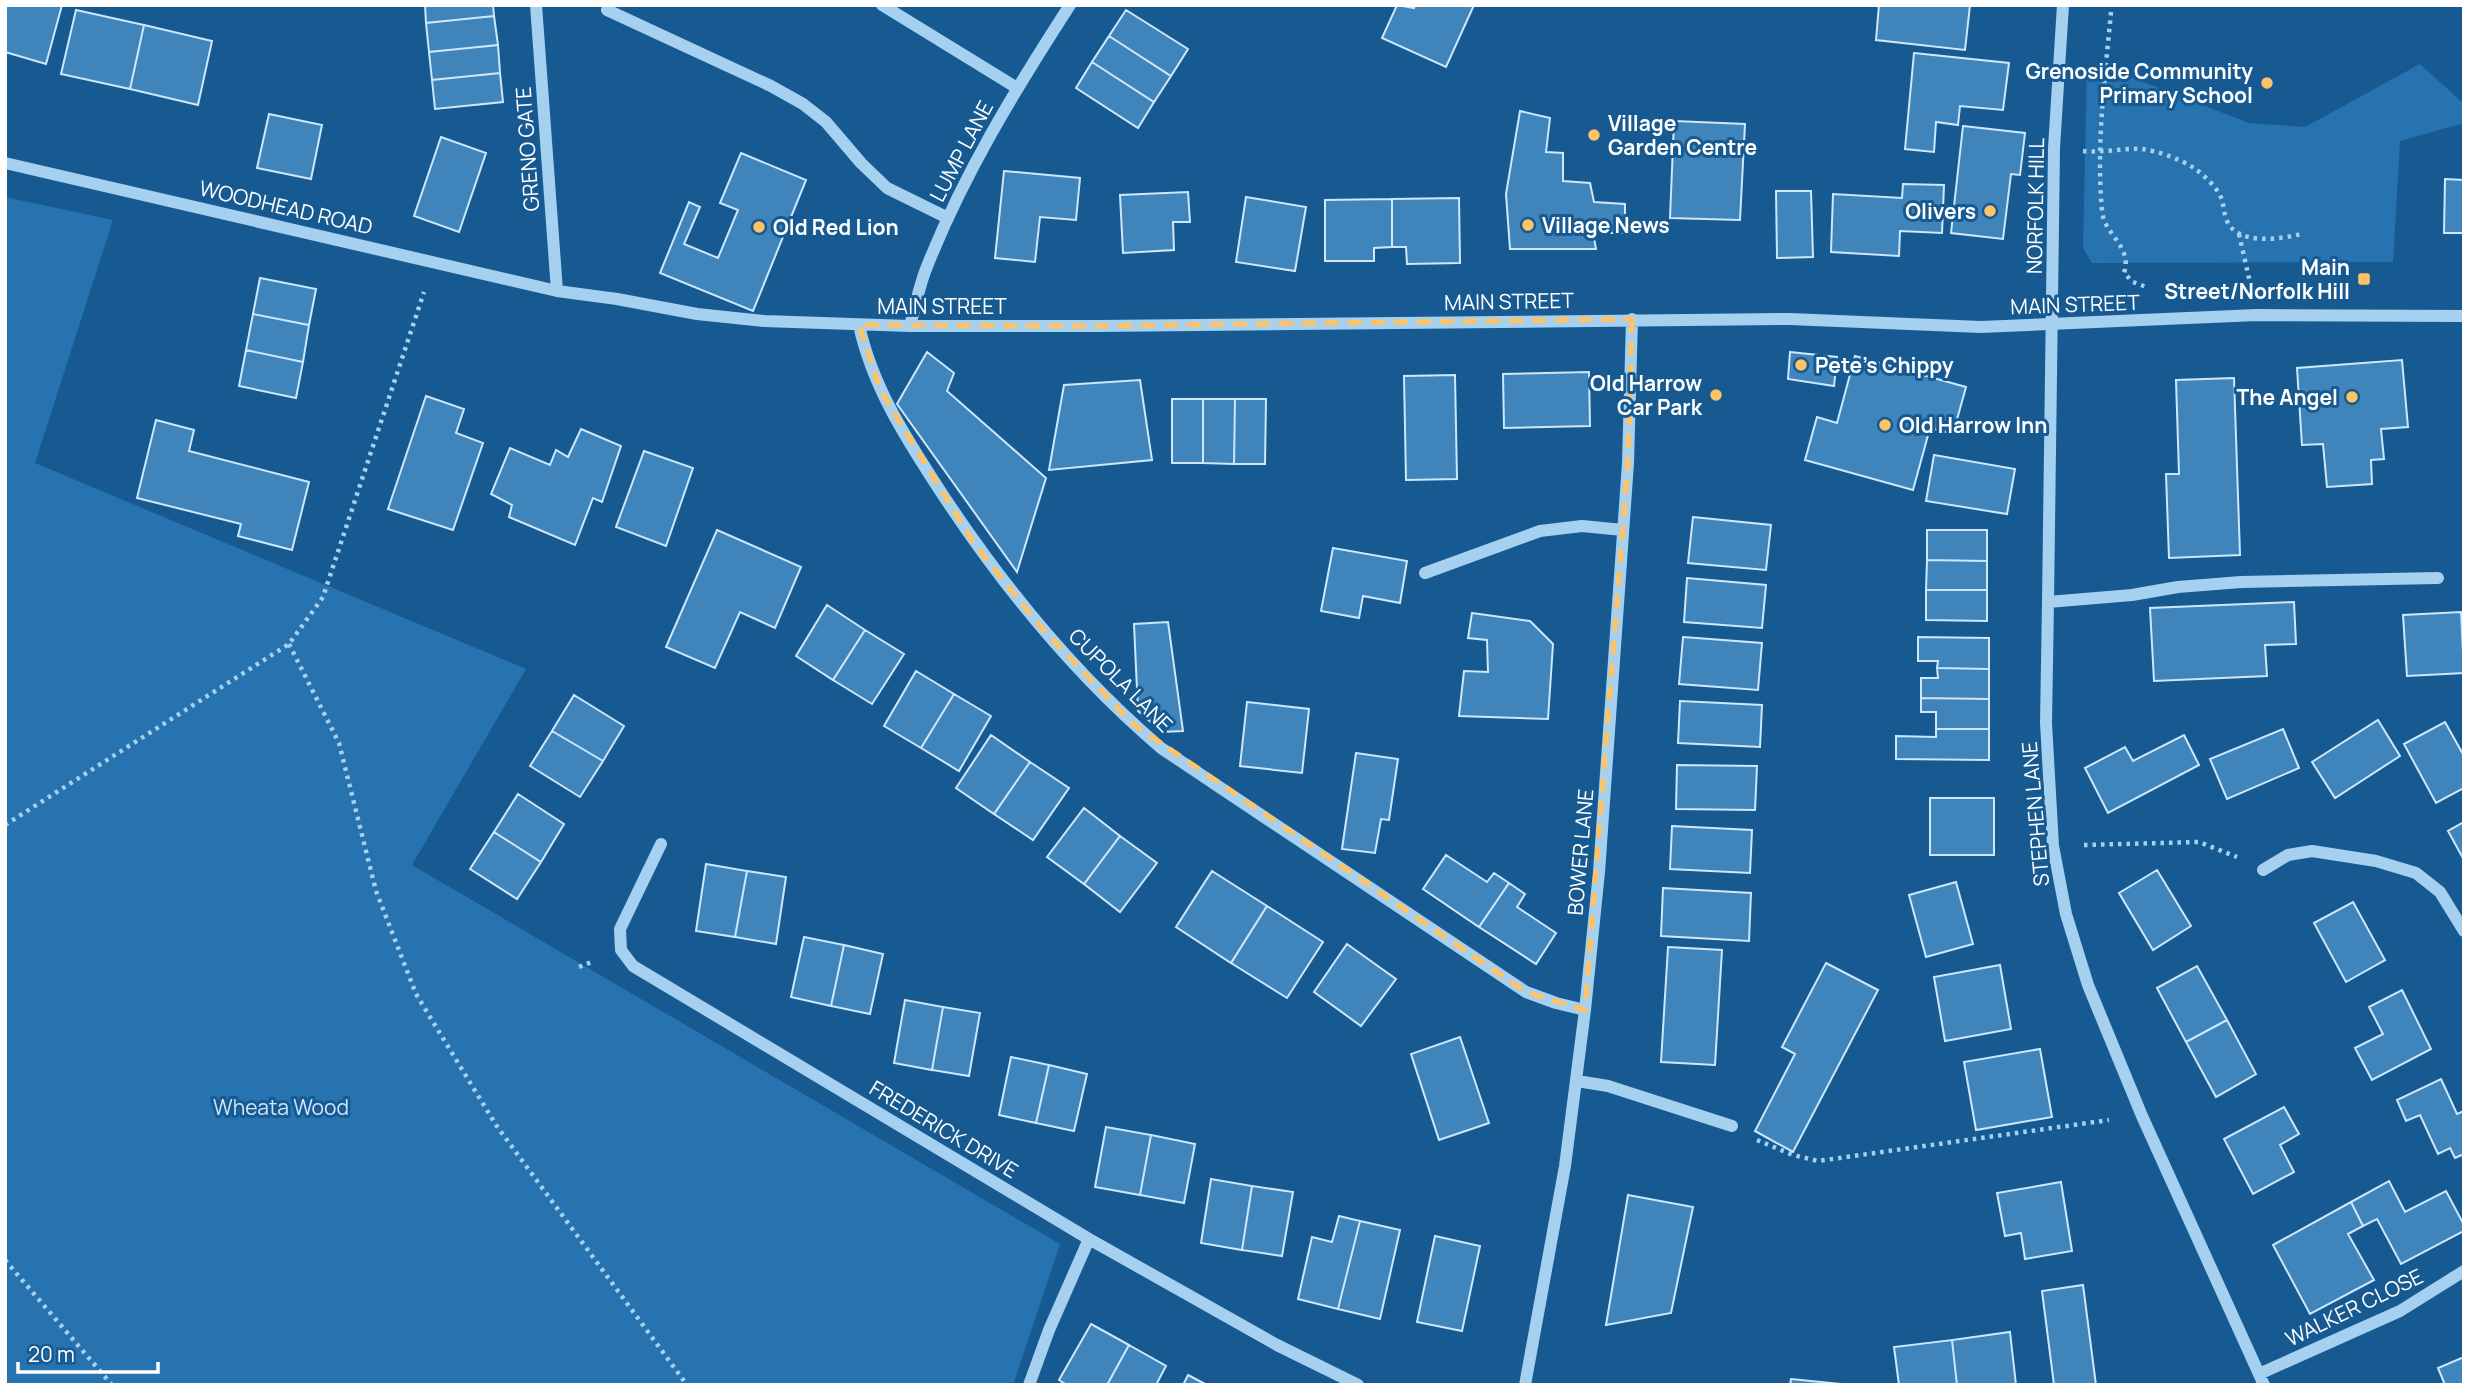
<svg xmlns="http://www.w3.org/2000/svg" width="2469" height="1390" viewBox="0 0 2469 1390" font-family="Manrope,sans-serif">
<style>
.green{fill:#2673af}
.building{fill:#3f84ba;stroke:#cde7fc;stroke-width:2}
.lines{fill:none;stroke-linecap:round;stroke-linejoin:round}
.path{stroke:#a6d0f0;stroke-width:4.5;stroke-dasharray:3.5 5;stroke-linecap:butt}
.minor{stroke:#a6d0f0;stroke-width:12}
.marked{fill:none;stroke:#ffc265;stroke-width:5;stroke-dasharray:14 9;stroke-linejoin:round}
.poi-dot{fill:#ffc265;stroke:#175a92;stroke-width:2.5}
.labels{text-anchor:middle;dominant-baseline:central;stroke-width:6;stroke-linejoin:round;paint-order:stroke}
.poi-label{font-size:21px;font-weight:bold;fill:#fff;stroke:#175a92;text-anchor:end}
.street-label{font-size:21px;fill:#fff;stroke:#175a92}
.park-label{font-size:21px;fill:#cde7fc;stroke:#175a92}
</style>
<rect width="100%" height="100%" fill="#175a92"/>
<!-- green -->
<path class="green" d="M 2420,64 L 2464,104 L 2464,123 L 2400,141 L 2393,262 L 2092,263 L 2083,248 L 2087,66 L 2100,65 L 2249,123 L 2305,127 Z
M 5,197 L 113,220 L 35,463 L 526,669 L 412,865 L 1060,1244 L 1013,1385 L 5,1385 Z"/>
<!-- building -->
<path class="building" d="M 5,5 L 62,5 L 46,64 L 5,52 Z
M 425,5 L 493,5 L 494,16 L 426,23 Z
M 1397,5 L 1414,8 L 1415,5 L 1474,5 L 1446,67 L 1382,38 Z
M 1879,5 L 1970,5 L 1965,50 L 1876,40 Z
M 76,10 L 144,25 L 130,89 L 61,74 Z
M 1126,10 L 1188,49 L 1171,76 L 1109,36 Z
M 494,16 L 498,45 L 429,52 L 426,23 Z
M 144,25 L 212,41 L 198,105 L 130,89 Z
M 1109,36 L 1171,76 L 1154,102 L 1092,62 Z
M 498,45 L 500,73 L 432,80 L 429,52 Z
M 1914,53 L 2009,63 L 2003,110 L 1960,106 L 1958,125 L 1936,122 L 1934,152 L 1905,149 Z
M 1092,62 L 1154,102 L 1138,128 L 1076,88 Z
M 500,73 L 503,102 L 435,109 L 432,80 Z
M 1520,111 L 1550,118 L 1546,152 L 1563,153 L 1563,181 L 1590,183 L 1594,202 L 1625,204 L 1625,233 L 1593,233 L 1596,249 L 1510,249 L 1506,194 Z
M 269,114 L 322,125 L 311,179 L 257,168 Z
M 1674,121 L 1745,124 L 1740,220 L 1670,218 Z
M 1963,126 L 2025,133 L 2020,175 L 2011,174 L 2003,239 L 1951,233 Z
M 441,137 L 486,153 L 459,232 L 414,216 Z
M 741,153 L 806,180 L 753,311 L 660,273 L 689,202 L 700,207 L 684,244 L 718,258 L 738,210 L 720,203 Z
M 1004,171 L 1080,178 L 1076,220 L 1040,217 L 1035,262 L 995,258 Z
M 2445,179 L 2464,180 L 2464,233 L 2444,233 Z
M 1903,184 L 1944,185 L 1942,233 L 1900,231 L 1899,256 L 1831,252 L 1833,194 L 1902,198 Z
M 1776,191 L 1811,191 L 1813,257 L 1777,258 Z
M 1188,192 L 1190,222 L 1173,222 L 1174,250 L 1123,253 L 1120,195 Z
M 1246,197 L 1306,207 L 1295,271 L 1236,262 Z
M 1459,198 L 1460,263 L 1407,264 L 1406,247 L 1392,247 L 1392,199 Z
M 1392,199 L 1392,247 L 1374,248 L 1374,261 L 1325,261 L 1325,200 Z
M 260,278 L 316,289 L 309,325 L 253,314 Z
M 253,314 L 309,325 L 303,362 L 246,350 Z
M 246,350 L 303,362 L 296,398 L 239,386 Z
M 927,352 L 954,373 L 947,391 L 1046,478 L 1017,572 L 897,404 Z
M 1790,352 L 1837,357 L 1834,386 L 1788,379 Z
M 1855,356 L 1966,387 L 1953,434 L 1930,428 L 1913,490 L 1805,460 L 1817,417 L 1837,423 Z
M 2402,360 L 2408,427 L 2381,429 L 2384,459 L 2371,460 L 2372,484 L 2327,487 L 2323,444 L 2302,445 L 2297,368 Z
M 1589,372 L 1590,426 L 1504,428 L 1503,374 Z
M 1455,375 L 1457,479 L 1406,480 L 1404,376 Z
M 2234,378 L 2240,555 L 2169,558 L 2166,474 L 2179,474 L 2176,380 Z
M 1140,380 L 1152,460 L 1049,470 L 1064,385 Z
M 426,396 L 464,409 L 456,433 L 483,443 L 453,530 L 388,509 Z
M 1172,399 L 1203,399 L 1203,463 L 1172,463 Z
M 1203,399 L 1235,399 L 1234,464 L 1203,463 Z
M 1235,399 L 1266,399 L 1265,464 L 1234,464 Z
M 156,420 L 194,430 L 189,451 L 309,482 L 292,550 L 238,536 L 241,524 L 137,498 Z
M 581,429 L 621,446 L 602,502 L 593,498 L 575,545 L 509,517 L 512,505 L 491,494 L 510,448 L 550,465 L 556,450 L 568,457 Z
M 644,451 L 693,468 L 666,546 L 616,527 Z
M 1934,455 L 2015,469 L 2007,514 L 1926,501 Z
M 1693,517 L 1771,525 L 1766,570 L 1688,563 Z
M 717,530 L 801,567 L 775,628 L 740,612 L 715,668 L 666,647 Z
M 1927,530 L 1987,530 L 1987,561 L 1927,560 Z
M 1333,548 L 1407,561 L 1400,603 L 1363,596 L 1359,618 L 1321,611 Z
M 1927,560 L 1987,561 L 1987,590 L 1926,590 Z
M 1687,578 L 1766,585 L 1762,628 L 1684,622 Z
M 1926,590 L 1987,590 L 1987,621 L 1926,620 Z
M 2294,602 L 2296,644 L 2265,645 L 2267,676 L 2154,681 L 2150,608 Z
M 827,605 L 865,630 L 833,680 L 796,656 Z
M 2461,612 L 2464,673 L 2407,676 L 2403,615 Z
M 1472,613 L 1530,621 L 1553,644 L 1548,719 L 1459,716 L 1464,671 L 1488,672 L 1487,640 L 1468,638 Z
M 1168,622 L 1183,731 L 1162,732 L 1138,711 L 1134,624 Z
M 865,630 L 904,654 L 872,704 L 833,680 Z
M 1683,637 L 1762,643 L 1758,690 L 1679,684 Z
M 1918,637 L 1989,638 L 1989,669 L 1937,668 L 1938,661 L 1918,661 Z
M 1937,668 L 1989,669 L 1989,699 L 1921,698 L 1921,678 L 1938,678 Z
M 916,671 L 954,694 L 921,748 L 884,726 Z
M 954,694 L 991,716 L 959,771 L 921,748 Z
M 574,695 L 624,726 L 603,761 L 552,731 Z
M 1921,698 L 1989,699 L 1989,729 L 1936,729 L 1936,712 L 1921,712 Z
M 1680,701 L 1762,705 L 1760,747 L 1678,743 Z
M 1247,702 L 1309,709 L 1302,773 L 1240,766 Z
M 2378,720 L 2400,756 L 2335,798 L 2312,762 Z
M 2445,722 L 2464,756 L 2464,788 L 2436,803 L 2404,744 Z
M 1936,729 L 1989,729 L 1989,760 L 1896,759 L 1896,736 L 1936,737 Z
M 2283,729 L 2299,768 L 2227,799 L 2210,759 Z
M 552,731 L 603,761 L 580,797 L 530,766 Z
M 991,735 L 1030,762 L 994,814 L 956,788 Z
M 2184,735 L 2199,765 L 2108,813 L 2085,768 L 2125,747 L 2133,761 Z
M 1356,753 L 1398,759 L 1389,820 L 1381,819 L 1375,853 L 1342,849 Z
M 1030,762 L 1069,788 L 1033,840 L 994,814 Z
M 1677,765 L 1757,766 L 1755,810 L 1676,809 Z
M 518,794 L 564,824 L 541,862 L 494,832 Z
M 1930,798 L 1994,798 L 1994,855 L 1930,855 Z
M 1084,808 L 1120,836 L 1084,884 L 1047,857 Z
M 2464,822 L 2464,860 L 2448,831 Z
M 1672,826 L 1752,830 L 1750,873 L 1670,869 Z
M 494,832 L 541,862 L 517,899 L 470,869 Z
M 1120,836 L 1157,863 L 1120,912 L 1084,884 Z
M 1446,855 L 1487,882 L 1494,873 L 1509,883 L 1479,927 L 1423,889 Z
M 706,864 L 747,871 L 735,937 L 696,931 Z
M 2157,870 L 2191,926 L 2153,950 L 2119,893 Z
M 747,871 L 786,877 L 776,944 L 735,937 Z
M 1212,871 L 1267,906 L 1231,963 L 1176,927 Z
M 1956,882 L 1973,944 L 1926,957 L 1909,895 Z
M 1509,883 L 1525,894 L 1517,907 L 1556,933 L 1536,964 L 1479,927 Z
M 1663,888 L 1751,893 L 1749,941 L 1661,936 Z
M 2353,902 L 2385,960 L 2346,982 L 2314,923 Z
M 1267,906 L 1323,942 L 1287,998 L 1231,963 Z
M 804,937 L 844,945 L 831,1006 L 791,997 Z
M 1347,944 L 1396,979 L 1361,1026 L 1314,992 Z
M 844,945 L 883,954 L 870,1014 L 831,1006 Z
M 1668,947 L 1722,950 L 1715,1065 L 1661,1062 Z
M 1826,963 L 1878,990 L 1793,1152 L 1755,1131 L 1795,1054 L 1782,1047 Z
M 2000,965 L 2011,1029 L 1945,1041 L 1934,977 Z
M 2197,966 L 2227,1020 L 2186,1042 L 2157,988 Z
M 2402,990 L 2431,1049 L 2372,1080 L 2355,1048 L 2383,1034 L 2369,1007 Z
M 905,1000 L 943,1007 L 932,1070 L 894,1063 Z
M 943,1007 L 980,1013 L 969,1076 L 932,1070 Z
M 2227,1020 L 2256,1074 L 2216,1097 L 2186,1042 Z
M 1460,1037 L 1489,1123 L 1439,1140 L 1411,1054 Z
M 2040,1049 L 2052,1117 L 1976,1130 L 1964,1062 Z
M 1011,1057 L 1049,1065 L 1036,1123 L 999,1115 Z
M 1049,1065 L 1087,1074 L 1074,1131 L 1036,1123 Z
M 2441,1079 L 2457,1114 L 2464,1111 L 2464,1154 L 2455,1158 L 2450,1148 L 2438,1154 L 2420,1115 L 2406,1121 L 2397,1100 Z
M 2284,1107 L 2299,1134 L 2280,1145 L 2294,1172 L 2253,1194 L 2224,1139 Z
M 1106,1127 L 1151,1135 L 1140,1195 L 1095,1187 Z
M 1151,1135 L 1195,1144 L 1184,1203 L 1140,1195 Z
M 1211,1179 L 1252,1186 L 1242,1250 L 1201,1243 Z
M 2389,1181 L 2405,1212 L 2446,1191 L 2464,1225 L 2464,1231 L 2401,1264 L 2377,1219 L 2363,1226 L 2351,1202 Z
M 2061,1182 L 2072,1251 L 2025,1259 L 2021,1233 L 2005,1236 L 1997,1193 Z
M 1252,1186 L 1293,1192 L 1282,1256 L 1242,1250 Z
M 1628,1195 L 1693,1207 L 1671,1313 L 1606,1325 Z
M 2351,1202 L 2363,1226 L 2348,1234 L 2374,1280 L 2310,1314 L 2273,1245 Z
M 1339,1216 L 1360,1221 L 1338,1309 L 1298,1299 L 1312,1237 L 1332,1242 Z
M 1360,1221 L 1400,1230 L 1380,1319 L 1338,1309 Z
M 1435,1236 L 1480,1246 L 1462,1331 L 1417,1322 Z
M 2083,1285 L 2096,1385 L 2054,1385 L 2042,1291 Z
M 1091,1324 L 1129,1345 L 1107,1385 L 1067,1385 L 1059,1380 Z
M 2010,1332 L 2016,1385 L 1957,1385 L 1952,1340 Z
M 1952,1340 L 1957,1385 L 1899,1385 L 1894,1347 Z
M 1129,1345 L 1166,1366 L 1156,1385 L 1107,1385 Z
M 2464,1357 L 2464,1385 L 2445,1385 L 2438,1368 Z
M 1188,1375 L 1207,1385 L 1183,1385 Z
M 1791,1379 L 1851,1385 L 1790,1385 Z"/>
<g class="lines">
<!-- path -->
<path class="path" d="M 2111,12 C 2105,77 2096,145 2102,211 C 2104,235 2133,246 2124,273 L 2133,282 L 2149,288
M 2083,151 C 2103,153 2122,148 2142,149 C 2158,151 2180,159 2194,168 C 2204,175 2218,188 2222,200 C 2224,207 2224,215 2227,221 C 2238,246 2281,239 2301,234
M 2239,234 L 2251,287
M 289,644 L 339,743 L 376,891 L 416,994 L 496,1125 L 687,1385
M 5,825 L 289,644 L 323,597 L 424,292
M 2084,845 L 2199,842 L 2237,857
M 579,967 L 594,961
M 1757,1140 L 1793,1155 L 1818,1161 L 2109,1120
M 5,1260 L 112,1385"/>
<!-- minor -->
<path class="minor" d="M 536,5 L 557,291
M 882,5 L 1017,88
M 2063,5 L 2054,148 L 2048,602 L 2046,723 L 2053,846 L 2066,914 L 2088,985 L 2142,1116 L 2264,1385
M 607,10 L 771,86 L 803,104 L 826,122 L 861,163 L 887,188 L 948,218
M 5,163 L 557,291 L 617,299 L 697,314 L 764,321 L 910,326 L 1097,326 L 1790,319 L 1981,327 L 2257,315 L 2464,316
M 859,325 C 872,385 904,435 937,486 C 1000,583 1073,673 1161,748 L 1526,992 L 1556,1003 L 1585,1010
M 910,326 C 915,307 919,287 926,269 C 963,175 1015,90 1070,5
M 1425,573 L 1540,531 L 1582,526 L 1623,530
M 2048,602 L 2132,595 L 2178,587 L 2241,582 L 2438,578
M 661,844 L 620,929 L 621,950 L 633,966 L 1089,1239 L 1277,1345 L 1358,1385
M 2263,870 L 2288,855 L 2312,851 L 2376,861 L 2416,873 L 2440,892 L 2464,931
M 1577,1081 L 1608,1086 L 1732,1126
M 2259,1374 L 2400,1311 L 2464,1271
M 1029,1385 L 1049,1330 L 1089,1239
M 1525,1385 L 1565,1166 L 1585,1010 L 1599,872 L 1628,463 L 1632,319"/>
</g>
<!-- marked area -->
<path class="marked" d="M 1632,319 L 1628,463 L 1585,1010 L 1526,992 L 1133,724 L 1040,626 L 975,545 L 881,391 L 859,325 L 1097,326 Z"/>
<!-- markers -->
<g class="poi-dot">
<circle cx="2267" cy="83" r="7"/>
<circle cx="1594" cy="135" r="7"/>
<circle cx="1990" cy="211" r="7"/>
<circle cx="1528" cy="225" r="7"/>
<circle cx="759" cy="227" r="7"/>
<rect x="2357" y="272" width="14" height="14" rx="3.5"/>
<circle cx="1801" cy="365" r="7"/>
<circle cx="1716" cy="395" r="7"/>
<circle cx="2352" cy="397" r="7"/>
<circle cx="1885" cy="425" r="7"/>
</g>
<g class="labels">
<!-- poi labels -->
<g class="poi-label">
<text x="2253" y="71">Grenoside Community<tspan x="2253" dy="24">Primary School</tspan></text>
<text x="1608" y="123" text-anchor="start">Village<tspan x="1608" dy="24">Garden Centre</tspan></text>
<text x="1976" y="211">Olivers</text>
<text x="1542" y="225" text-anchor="start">Village News</text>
<text x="773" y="227" text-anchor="start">Old Red Lion</text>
<text x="2350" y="267">Main<tspan x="2350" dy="24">Street/Norfolk Hill</tspan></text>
<text x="1815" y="365" text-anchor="start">Pete’s Chippy</text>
<text x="1702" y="383">Old Harrow<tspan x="1702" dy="24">Car Park</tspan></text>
<text x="2338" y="397">The Angel</text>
<text x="1899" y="425" text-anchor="start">Old Harrow Inn</text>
</g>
<!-- street labels -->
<g class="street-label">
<text transform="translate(527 149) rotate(-94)">GRENO GATE</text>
<text transform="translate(961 151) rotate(-62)">LUMP LANE</text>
<text transform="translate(2035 206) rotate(-89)">NORFOLK HILL</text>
<text transform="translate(286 207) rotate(13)">WOODHEAD ROAD</text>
<text transform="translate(1509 301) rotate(-1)">MAIN STREET</text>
<text transform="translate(2075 304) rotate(-2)">MAIN STREET</text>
<text x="942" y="306">MAIN STREET</text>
<text transform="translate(1121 680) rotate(45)">CUPOLA LANE</text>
<text transform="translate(2035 814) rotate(-95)">STEPHEN LANE</text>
<text transform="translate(1580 852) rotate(-85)">BOWER LANE</text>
<text transform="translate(944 1129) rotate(31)">FREDERICK DRIVE</text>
<text transform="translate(2354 1307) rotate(-26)">WALKER CLOSE</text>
</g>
<!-- park labels -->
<g class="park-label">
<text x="281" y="1107">Wheata Wood</text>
</g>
</g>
<!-- border -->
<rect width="2469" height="1390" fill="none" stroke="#ffffff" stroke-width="14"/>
<!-- scale -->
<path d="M18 1362v10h140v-10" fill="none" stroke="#ffffff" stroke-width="3.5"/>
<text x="28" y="1362" font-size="21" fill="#ffffff" stroke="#175a92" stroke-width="5" paint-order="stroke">20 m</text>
</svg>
